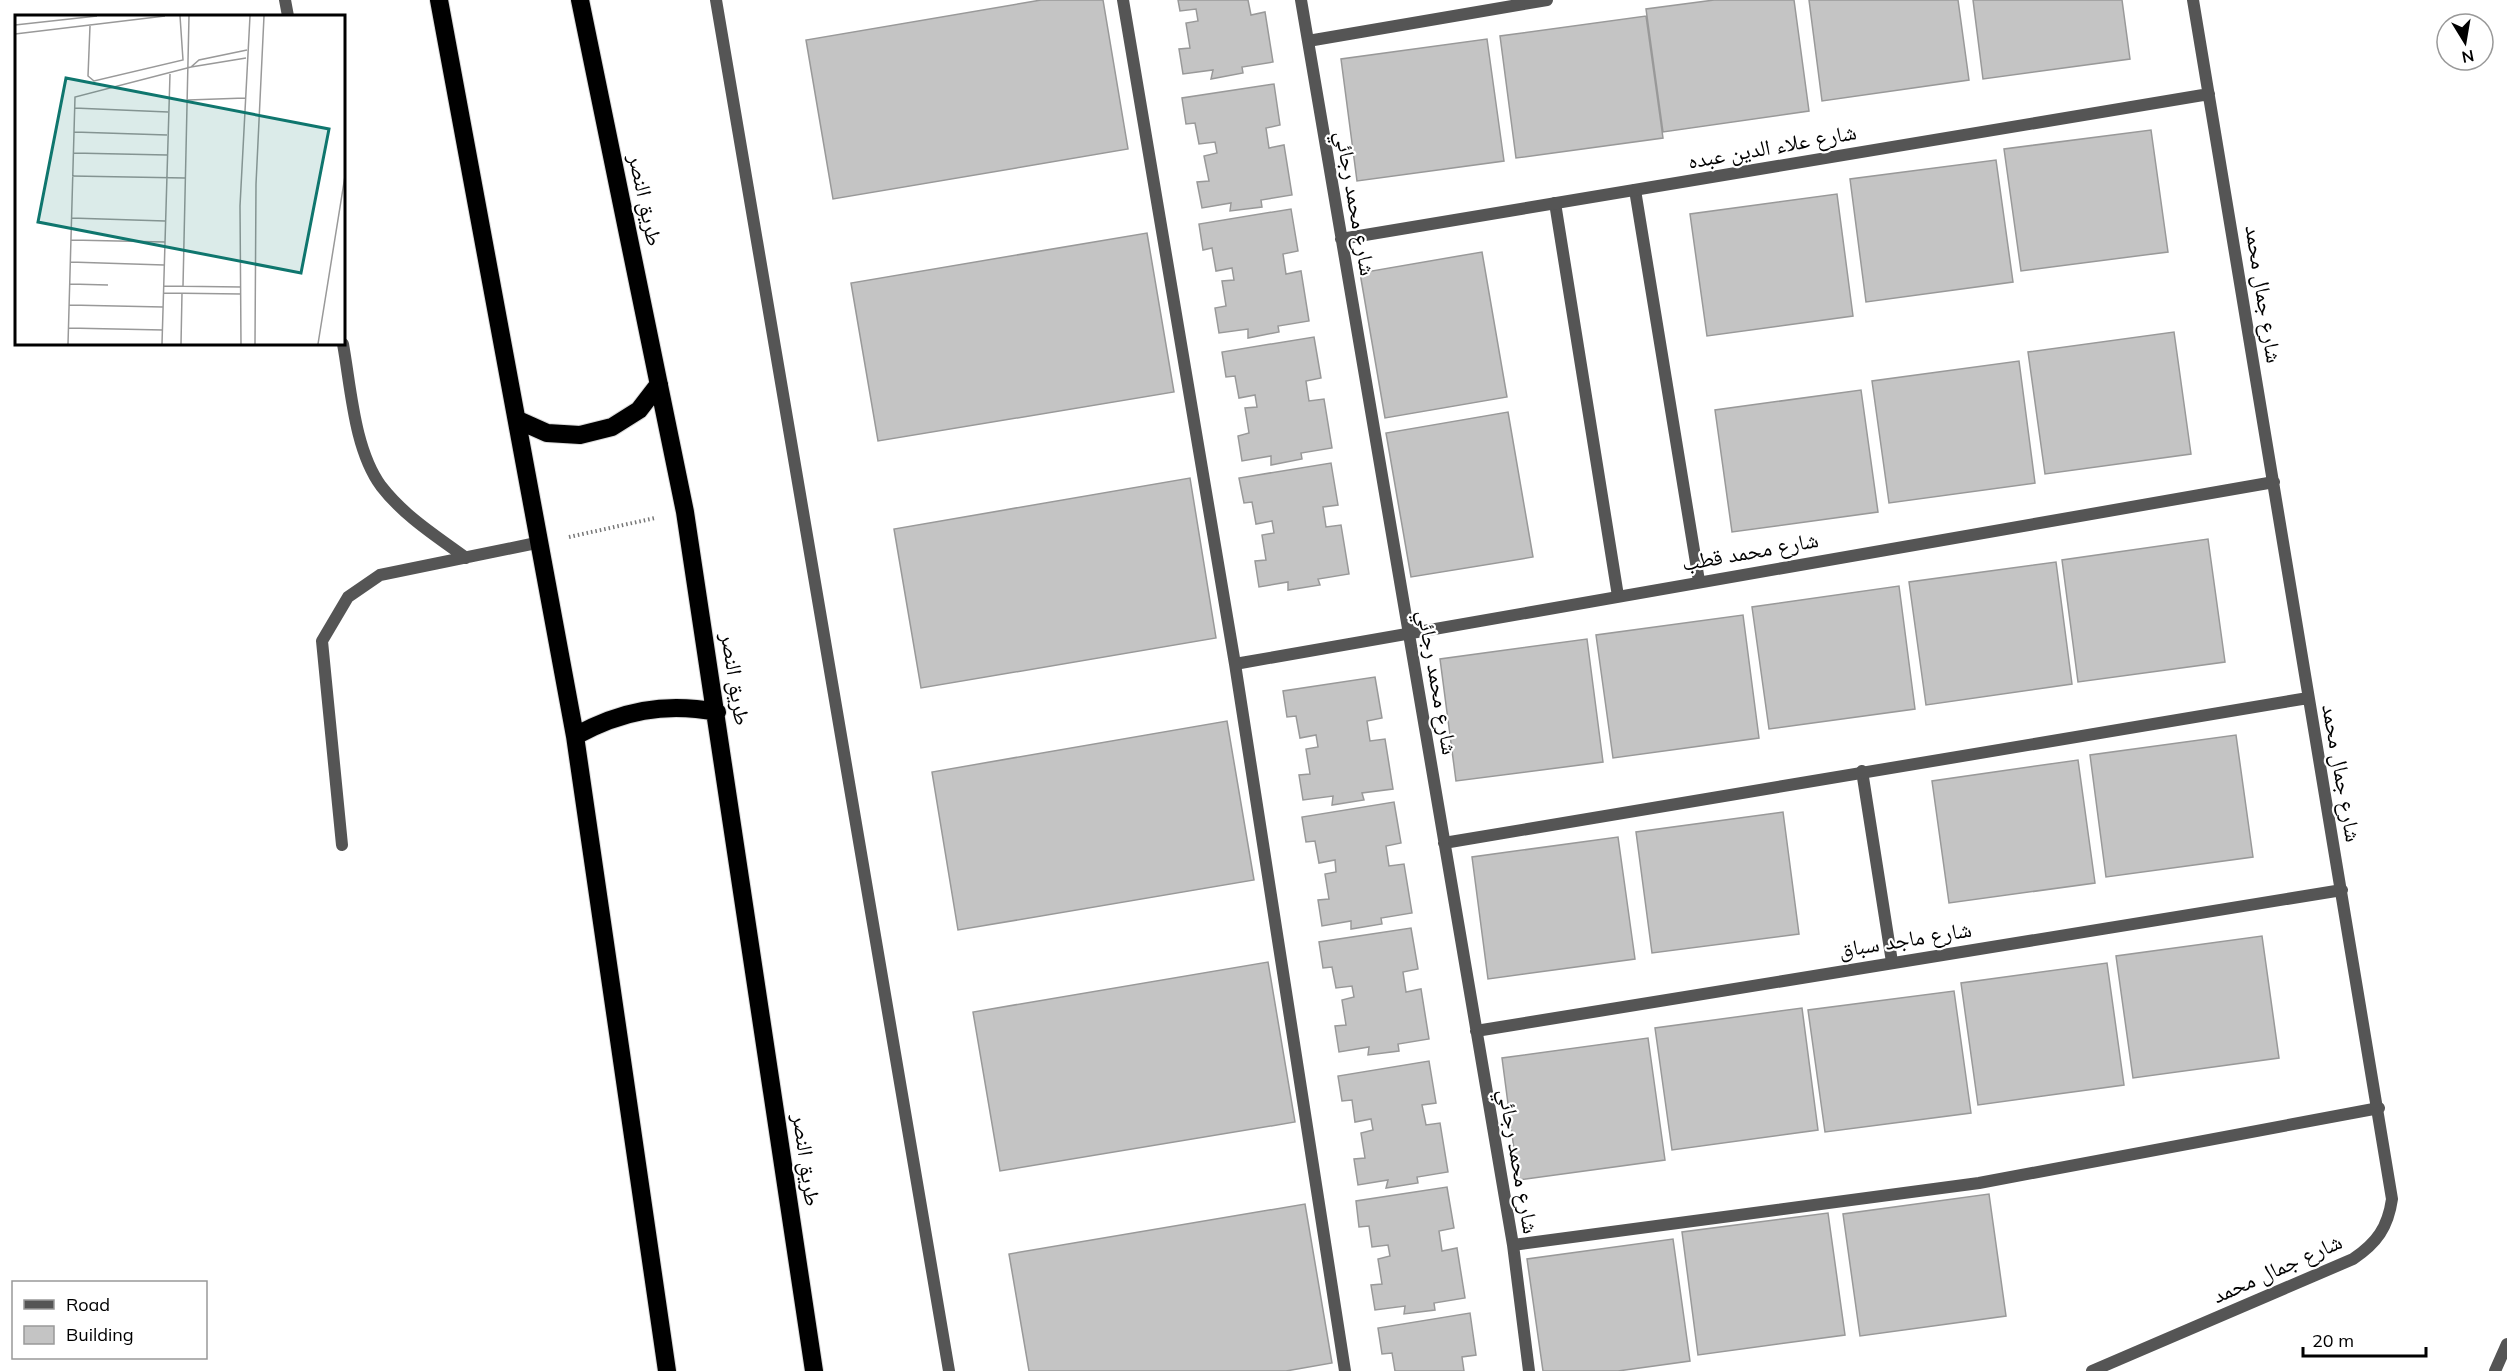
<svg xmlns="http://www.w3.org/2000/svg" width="2507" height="1371" viewBox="0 0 2507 1371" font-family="Mulish,'Noto Naskh Arabic',sans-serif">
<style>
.building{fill:#c4c4c4;stroke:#999;stroke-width:1.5}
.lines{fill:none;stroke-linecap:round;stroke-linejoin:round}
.highway-casing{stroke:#dbdbdb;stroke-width:20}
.path{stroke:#777;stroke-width:4;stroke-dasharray:1.5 3;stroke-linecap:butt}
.lane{stroke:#555;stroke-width:12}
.street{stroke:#555;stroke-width:12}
.highway{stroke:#000;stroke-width:18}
.labels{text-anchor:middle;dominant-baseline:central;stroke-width:4.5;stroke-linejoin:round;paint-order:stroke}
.street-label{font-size:22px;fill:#000;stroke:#fff}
.inset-road{fill:none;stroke:#999;stroke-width:1.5}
.view{fill:#0f766e;fill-opacity:0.15;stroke:#0f766e;stroke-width:3}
.inset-edge{fill:none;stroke:#000;stroke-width:3}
</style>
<rect width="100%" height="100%" fill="#fff"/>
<!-- building -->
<path class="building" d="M 1041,0 L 1103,0 L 1128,149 L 833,199 L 806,40 Z
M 1178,0 L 1248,0 L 1251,15 L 1265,12 L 1273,62 L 1242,67 L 1243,73 L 1211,79 L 1213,70 L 1183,74 L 1179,49 L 1190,48 L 1186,23 L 1198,21 L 1196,9 L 1180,11 Z
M 1714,0 L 1794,0 L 1809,111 L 1663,132 L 1646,9 Z
M 1809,0 L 1958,0 L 1969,80 L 1822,101 Z
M 1973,0 L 2122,0 L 2130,59 L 1983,79 Z
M 1646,16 L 1663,138 L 1516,158 L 1500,36 Z
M 1487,39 L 1504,161 L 1357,181 L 1341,59 Z
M 1274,84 L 1280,125 L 1266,128 L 1269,148 L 1284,145 L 1292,195 L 1261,200 L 1262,207 L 1230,211 L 1231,203 L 1202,208 L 1197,182 L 1209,181 L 1204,156 L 1217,153 L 1215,142 L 1199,144 L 1195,123 L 1186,124 L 1182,98 Z
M 2151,130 L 2168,252 L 2021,271 L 2004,149 Z
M 1996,160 L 2013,282 L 1866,302 L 1850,179 Z
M 1837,194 L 1853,316 L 1707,336 L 1690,214 Z
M 1291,209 L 1298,251 L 1283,254 L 1286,274 L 1301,271 L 1309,321 L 1278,326 L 1279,332 L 1248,338 L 1248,329 L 1219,333 L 1215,308 L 1226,306 L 1222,281 L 1234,280 L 1232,268 L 1216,271 L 1212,248 L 1203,250 L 1199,224 Z
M 1147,233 L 1174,392 L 878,441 L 851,283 Z
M 1482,252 L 1507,397 L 1385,418 L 1360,273 Z
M 2174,332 L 2191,454 L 2045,474 L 2028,352 Z
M 1314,337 L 1321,378 L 1306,381 L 1309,401 L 1324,399 L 1332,448 L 1301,453 L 1302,459 L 1271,465 L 1271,456 L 1242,461 L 1238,436 L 1249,433 L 1245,408 L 1257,407 L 1255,395 L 1239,398 L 1235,376 L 1226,377 L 1222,352 Z
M 2019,361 L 2035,483 L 1889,503 L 1872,381 Z
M 1861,390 L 1878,512 L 1732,532 L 1715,410 Z
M 1508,412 L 1533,557 L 1411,577 L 1386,433 Z
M 1331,463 L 1338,505 L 1323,507 L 1326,527 L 1341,525 L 1349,574 L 1318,579 L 1320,585 L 1288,590 L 1288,582 L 1259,587 L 1255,561 L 1266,560 L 1262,535 L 1274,533 L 1272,521 L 1256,524 L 1252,502 L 1244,503 L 1239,478 Z
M 1190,478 L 1216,638 L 921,688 L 894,529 Z
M 2208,539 L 2225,662 L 2078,682 L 2062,560 Z
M 2056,562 L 2072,684 L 1926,705 L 1909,582 Z
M 1899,586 L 1915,709 L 1769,729 L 1752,607 Z
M 1743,615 L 1759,738 L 1613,758 L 1596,635 Z
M 1587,639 L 1603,762 L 1456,781 L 1440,659 Z
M 1375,677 L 1382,718 L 1367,721 L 1370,741 L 1385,739 L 1393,789 L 1362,793 L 1364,800 L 1332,805 L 1333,796 L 1303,800 L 1299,775 L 1310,774 L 1306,749 L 1318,747 L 1316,735 L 1300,738 L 1296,716 L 1287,717 L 1283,691 Z
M 1227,721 L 1254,880 L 958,930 L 932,772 Z
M 2236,735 L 2253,857 L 2106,877 L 2090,755 Z
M 2078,760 L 2095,883 L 1949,903 L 1932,781 Z
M 1394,802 L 1401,843 L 1386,846 L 1389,866 L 1404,864 L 1412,913 L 1381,918 L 1382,924 L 1351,929 L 1351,921 L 1322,926 L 1318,900 L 1329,899 L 1325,874 L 1336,872 L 1335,860 L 1319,863 L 1315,841 L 1306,842 L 1302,817 Z
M 1783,812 L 1799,934 L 1652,953 L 1636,832 Z
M 1618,837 L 1635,959 L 1488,979 L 1472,857 Z
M 1411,928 L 1418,969 L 1403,972 L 1406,992 L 1421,989 L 1429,1039 L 1398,1044 L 1399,1051 L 1368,1055 L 1369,1047 L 1339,1052 L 1335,1026 L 1346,1025 L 1342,1000 L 1354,997 L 1352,986 L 1336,988 L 1332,967 L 1323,968 L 1319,942 Z
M 2262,936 L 2279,1058 L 2133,1078 L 2116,956 Z
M 1268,962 L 1295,1122 L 1000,1171 L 973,1012 Z
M 2107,963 L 2124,1085 L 1978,1105 L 1961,983 Z
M 1954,991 L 1971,1113 L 1825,1132 L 1808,1010 Z
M 1802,1008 L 1818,1130 L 1672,1150 L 1655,1028 Z
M 1648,1038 L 1665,1160 L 1518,1180 L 1502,1058 Z
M 1429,1061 L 1436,1103 L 1422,1105 L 1426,1125 L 1440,1123 L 1448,1172 L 1417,1177 L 1418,1183 L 1386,1188 L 1388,1180 L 1358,1185 L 1354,1159 L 1365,1158 L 1361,1133 L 1373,1130 L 1371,1119 L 1355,1122 L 1352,1100 L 1342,1101 L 1338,1076 Z
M 1447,1187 L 1454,1228 L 1439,1231 L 1442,1251 L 1457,1248 L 1465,1298 L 1434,1303 L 1435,1310 L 1404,1314 L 1405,1306 L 1375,1310 L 1371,1285 L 1382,1284 L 1378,1259 L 1390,1256 L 1388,1245 L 1372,1247 L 1369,1226 L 1359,1227 L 1356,1201 Z
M 1989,1194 L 2006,1316 L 1860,1336 L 1843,1214 Z
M 1305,1204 L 1332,1363 L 1286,1371 L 1029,1371 L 1009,1254 Z
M 1828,1213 L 1845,1335 L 1698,1355 L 1682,1232 Z
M 1673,1239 L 1690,1361 L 1618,1371 L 1543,1371 L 1527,1259 Z
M 1470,1313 L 1476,1355 L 1462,1357 L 1464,1371 L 1395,1371 L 1392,1353 L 1382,1354 L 1378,1328 Z"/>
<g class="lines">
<!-- highway casing -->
<g class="highway-casing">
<path id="highway" d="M 439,0 L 575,736 L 667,1371
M 580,0 L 685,512 L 814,1371
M 518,420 L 547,433 L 580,435 L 612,427 L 639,410 L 659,384
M 575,736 C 621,711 664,702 717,712"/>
</g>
<!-- path -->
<path class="path" d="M 569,537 L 655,518"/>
<!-- lane -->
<path class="lane" d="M 285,0 L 288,16
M 716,0 L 949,1371
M 1635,190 L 1699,581
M 1555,203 L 1618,596
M 343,344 C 351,388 354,449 381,486 C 404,516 436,536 466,558
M 1862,771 L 1892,962
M 342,845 L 322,641 L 348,597 L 380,575 L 541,542
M 2495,1371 L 2507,1344"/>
<!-- street -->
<path class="street" d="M 1123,0 L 1235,664 L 1345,1371
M 1301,0 L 1513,1245 L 1529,1371
M 1308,41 L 1547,0
M 1341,239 L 2209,94
M 1235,664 L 2274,482
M 1444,843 L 2308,698
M 1476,1031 L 2342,890
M 1513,1245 L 1979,1183 L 2379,1108
M 2092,1371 L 2353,1259 C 2377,1243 2388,1227 2392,1199 L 2193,0"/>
<!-- highway -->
<use href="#highway" class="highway"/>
</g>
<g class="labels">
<!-- street labels -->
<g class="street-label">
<text transform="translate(1772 146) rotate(-10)">شارع علاء الدين عبده</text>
<text transform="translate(646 200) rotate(78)">طريق النصر</text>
<text transform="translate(1356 203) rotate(80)">شارع محمد رجائي</text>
<text transform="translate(2264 294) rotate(81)">شارع جمال محمد</text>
<text transform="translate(1750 551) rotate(-10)">شارع محمد قطب</text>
<text transform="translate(736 679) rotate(81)">طريق النصر</text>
<text transform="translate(1438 682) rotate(80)">شارع محمد رجائي</text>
<text transform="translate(2342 773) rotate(80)">شارع جمال محمد</text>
<text transform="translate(1905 939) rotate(-9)">شارع ماجد سباق</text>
<text transform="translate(807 1160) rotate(82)">طريق النصر</text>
<text transform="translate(1519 1161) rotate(80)">شارع محمد رجائي</text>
<text transform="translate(2277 1268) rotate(-24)">شارع جمال محمد</text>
</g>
</g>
<!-- overview -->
<g transform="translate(15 15)">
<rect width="330" height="330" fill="#fff"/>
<path class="inset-road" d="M 0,10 L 82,1M 75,11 L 73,61 L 79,66 L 168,45 L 165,1M 0,19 L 150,1M 176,52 L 184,45 L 232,35M 173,85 L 230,83M 59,93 L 153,97M 59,117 L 152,120M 58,138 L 152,140M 57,161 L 170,163M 56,203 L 150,206M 56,225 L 150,227M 55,247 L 149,250M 55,269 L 93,270M 149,271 L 226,272M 168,271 L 174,1M 149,278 L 226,279M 54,290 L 148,292M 53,313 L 148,315M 53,329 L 60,82 L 176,52 L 231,43M 147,329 L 155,59M 166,329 L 167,278M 226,329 L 225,191 L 235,1M 240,329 L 241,169 L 249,1M 303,329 L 330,161"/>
<path class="view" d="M 51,63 L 314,114 L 286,258 L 23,207 Z"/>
<rect width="330" height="330" class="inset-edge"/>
</g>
<!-- legend -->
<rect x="12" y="1281" width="195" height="78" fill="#ffffff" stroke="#999999" stroke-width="1.5"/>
<rect x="24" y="1300" width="30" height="9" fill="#555555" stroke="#999999" stroke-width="1.5"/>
<text x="66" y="1311" font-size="18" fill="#000000">Road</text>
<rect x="24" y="1326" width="30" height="18" fill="#c4c4c4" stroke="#999999" stroke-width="1.5"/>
<text x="66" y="1341" font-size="18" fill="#000000">Building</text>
<!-- north arrow -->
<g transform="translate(2465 42) rotate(169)"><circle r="28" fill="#ffffff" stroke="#999999" stroke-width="1.5"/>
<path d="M0-4.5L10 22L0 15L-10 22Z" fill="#000000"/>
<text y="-9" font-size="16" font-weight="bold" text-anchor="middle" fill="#000000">N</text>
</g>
<!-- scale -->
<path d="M2303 1347v9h123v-9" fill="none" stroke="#000000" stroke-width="3"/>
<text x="2312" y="1347" font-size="18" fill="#000000" stroke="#ffffff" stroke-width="4.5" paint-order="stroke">20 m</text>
</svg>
